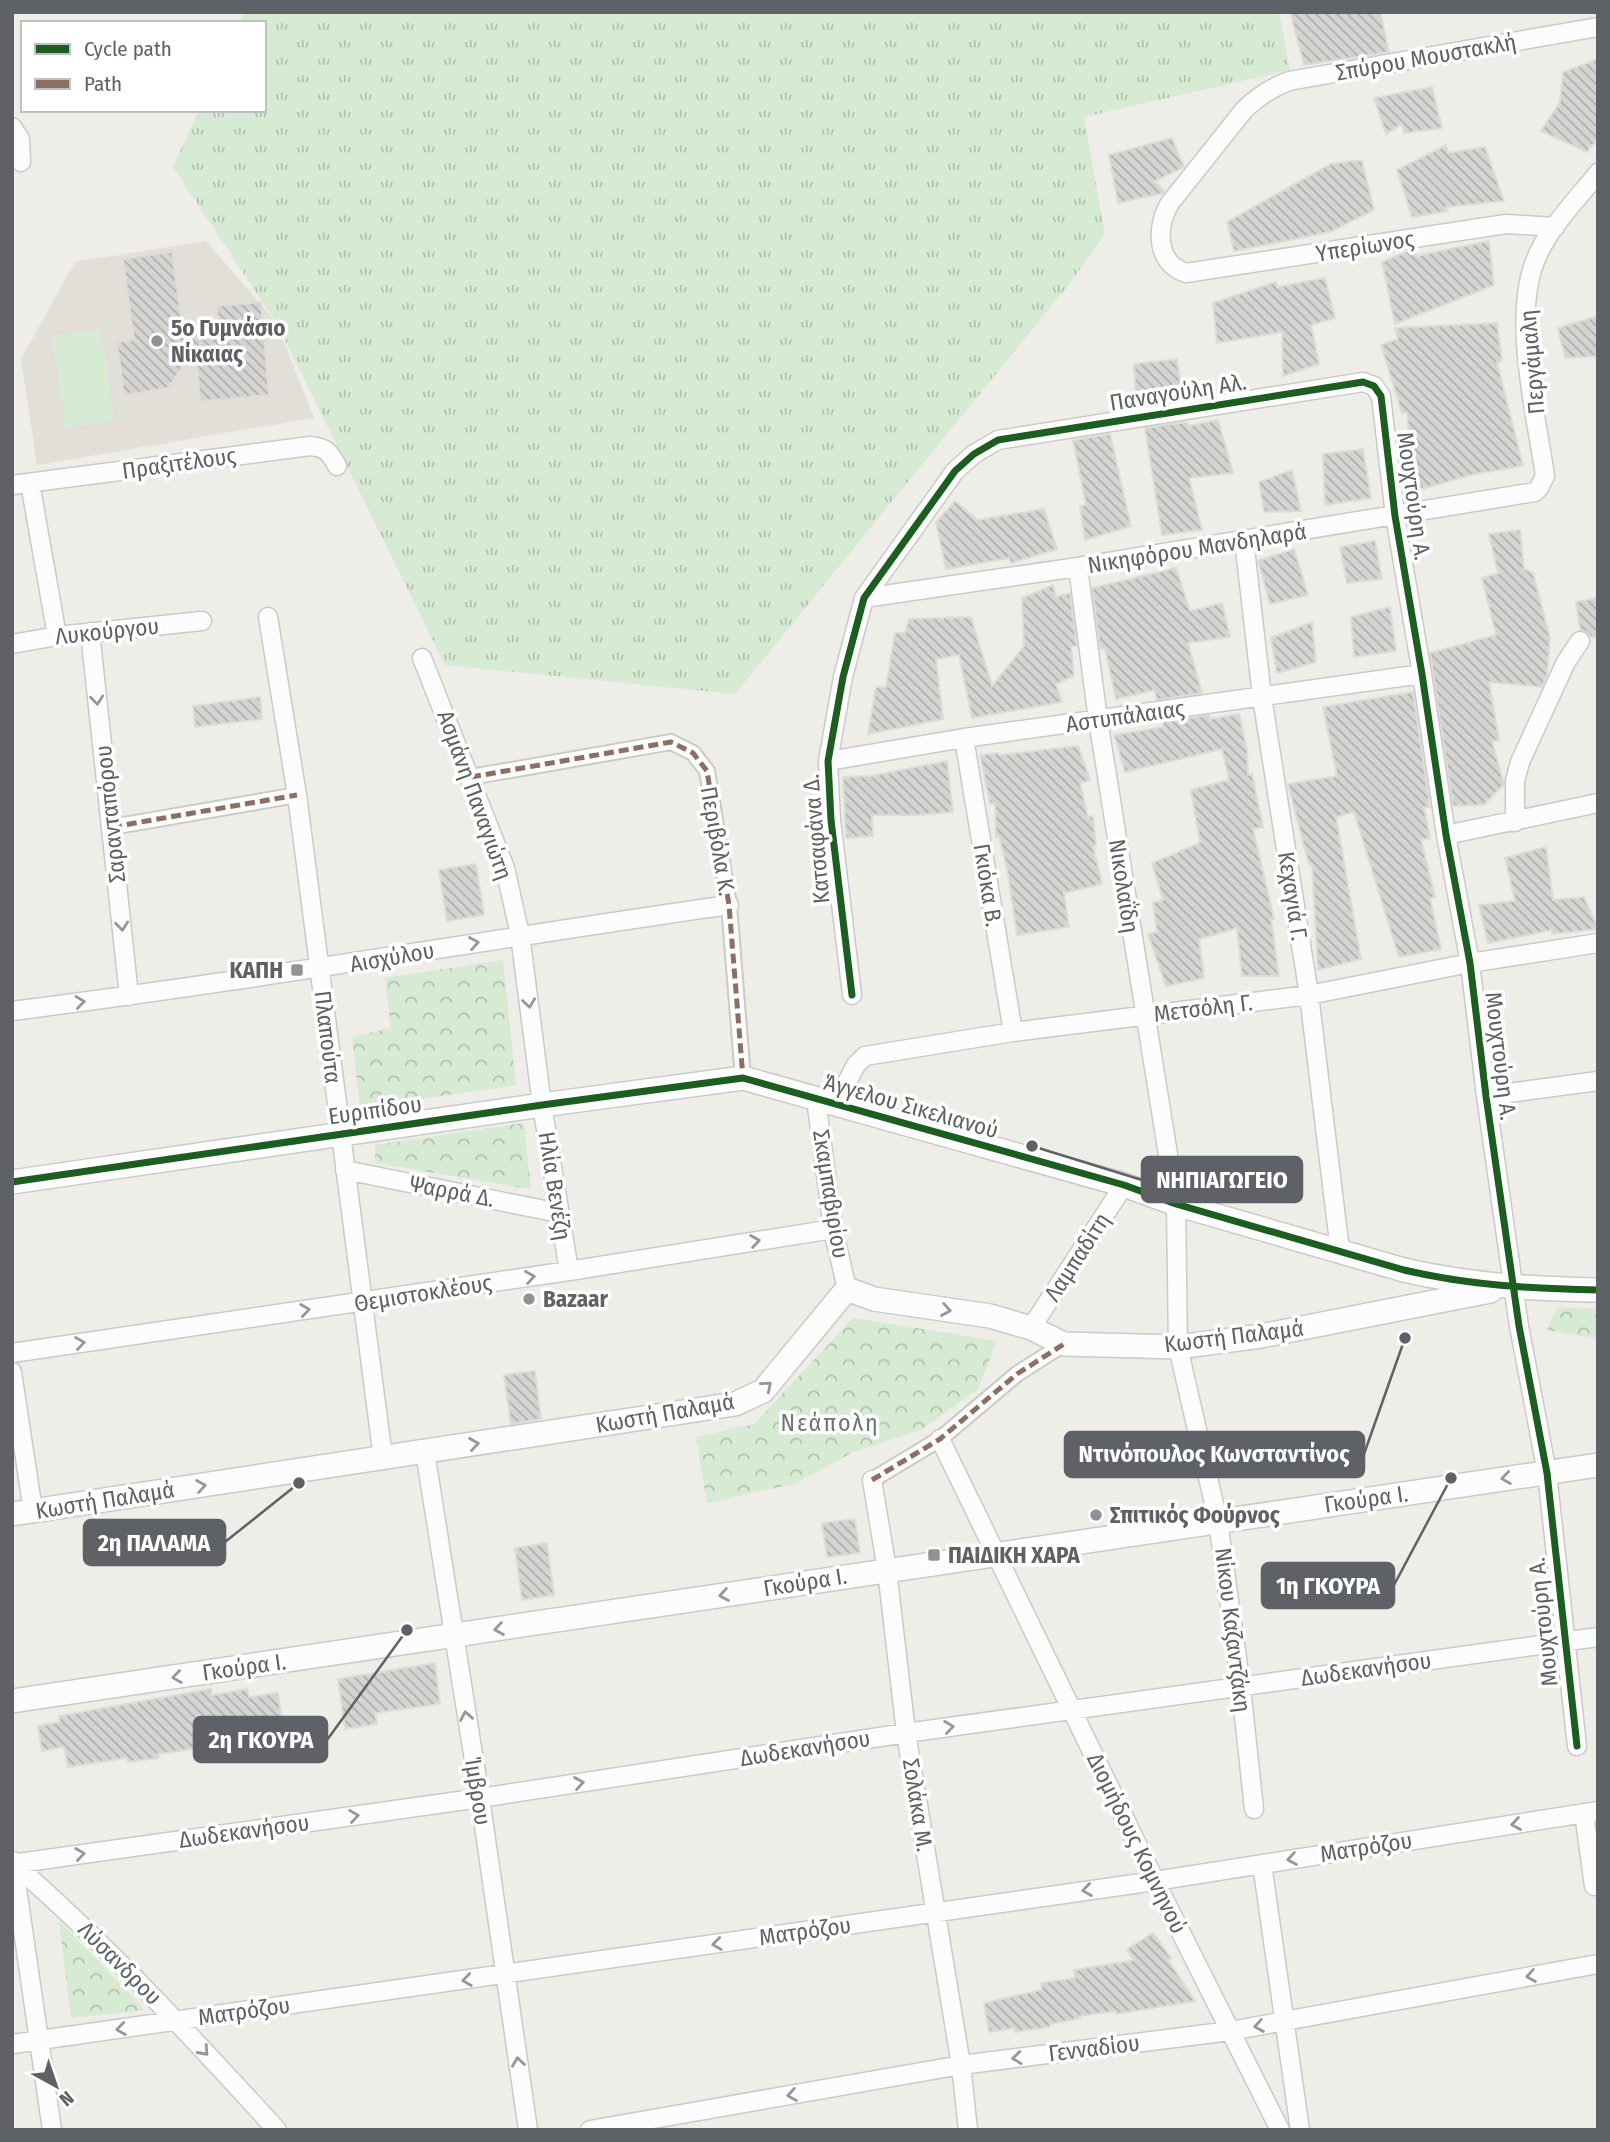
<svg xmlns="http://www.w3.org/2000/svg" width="1610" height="2142" viewBox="0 0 1610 2142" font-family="'Fira Sans Condensed',sans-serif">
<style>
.education{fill:#e1dfd8}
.grass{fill:url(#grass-tufts)}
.park{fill:url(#park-crowns)}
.pitch{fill:#d7ead3}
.building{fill:url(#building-back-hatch);stroke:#dddcd8;stroke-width:2}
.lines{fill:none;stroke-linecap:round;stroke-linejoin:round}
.pedestrian-casing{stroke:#cacac9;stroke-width:18}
.minor-casing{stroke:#cacac9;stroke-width:21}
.tertiary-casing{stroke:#cacac9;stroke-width:26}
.pedestrian{stroke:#fcfcfc;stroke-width:14}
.minor{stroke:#fcfcfc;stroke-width:18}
.tertiary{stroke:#fcfcfc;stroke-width:23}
.quiet{stroke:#8d6e63;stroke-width:5;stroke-dasharray:10 5;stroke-linecap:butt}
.cycleway-casing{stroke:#fff;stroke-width:11}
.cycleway{stroke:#1b5e20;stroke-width:7}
.oneway{stroke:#95989b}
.poi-dot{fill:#909394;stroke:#fff;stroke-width:2.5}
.labels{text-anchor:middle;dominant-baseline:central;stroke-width:7;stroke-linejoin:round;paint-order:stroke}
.street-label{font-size:23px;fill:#5e6267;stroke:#fff}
.poi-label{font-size:23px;font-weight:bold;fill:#5e6267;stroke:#fff;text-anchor:start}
.neighbourhood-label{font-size:24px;letter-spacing:2px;fill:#6f7479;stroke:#fff}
.leader{fill:none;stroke:#5e6267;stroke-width:2.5}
.callout-dot{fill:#5e6267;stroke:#fff;stroke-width:2.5}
.callout{fill:#5e6267;stroke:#5e6267;stroke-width:2.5}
.callout-label{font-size:24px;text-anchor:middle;font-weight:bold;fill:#fff}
</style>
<defs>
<pattern id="grass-tufts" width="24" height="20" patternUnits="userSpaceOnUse" patternTransform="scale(1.75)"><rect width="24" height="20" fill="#d7ead3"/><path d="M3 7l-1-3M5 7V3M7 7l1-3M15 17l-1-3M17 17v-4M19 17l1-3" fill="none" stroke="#b2c1af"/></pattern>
<pattern id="park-crowns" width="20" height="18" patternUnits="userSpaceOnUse" patternTransform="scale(1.75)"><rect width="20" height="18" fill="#d7ead3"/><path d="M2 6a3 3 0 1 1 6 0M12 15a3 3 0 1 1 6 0" fill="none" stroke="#b2c1af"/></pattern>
<pattern id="building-back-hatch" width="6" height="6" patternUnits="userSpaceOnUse" patternTransform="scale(1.75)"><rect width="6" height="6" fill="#d5d4d1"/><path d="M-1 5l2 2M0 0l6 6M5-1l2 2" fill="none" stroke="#b0afad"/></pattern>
</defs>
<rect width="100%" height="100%" fill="#eeede8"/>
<!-- education -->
<path class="education" d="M 206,241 L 276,322 L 314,418 L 37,465 L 21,359 L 75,262 Z"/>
<!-- grass -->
<path class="grass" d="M 245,12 L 1279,12 L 1290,70 L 1084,117 L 1105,235 L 1066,288 L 735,694 L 445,665 L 276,322 L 173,167 L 199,110 L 264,110 L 264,23 L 240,23 Z"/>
<!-- park -->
<path class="park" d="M 503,960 L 516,1085 L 360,1108 L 352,1037 L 391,1028 L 385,978 Z
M 524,1123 L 531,1189 L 375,1163 L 375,1145 Z
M 1557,1307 L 1598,1308 L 1598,1339 L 1547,1330 Z
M 853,1318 L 997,1341 L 978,1389 L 921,1430 L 851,1453 L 797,1483 L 707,1503 L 696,1437 L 754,1424 Z
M 59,1921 L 137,2001 L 145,2010 L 71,2018 Z"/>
<!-- pitch -->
<path class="pitch" d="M 101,329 L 114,421 L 66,428 L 52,336 Z"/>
<!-- building -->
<path class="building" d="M 1290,12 L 1380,12 L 1389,52 L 1304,65 Z
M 1598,59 L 1598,139 L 1587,152 L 1541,131 L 1560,102 L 1563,72 Z
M 1432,87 L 1442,128 L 1404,133 L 1402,124 L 1386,134 L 1374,98 Z
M 1172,138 L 1184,167 L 1155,181 L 1165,192 L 1163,193 L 1118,203 L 1109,155 Z
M 1446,145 L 1448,153 L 1485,147 L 1504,201 L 1446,207 L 1448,211 L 1412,217 L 1397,170 Z
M 1354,161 L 1362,161 L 1374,210 L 1330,232 L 1234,251 L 1227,222 L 1331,164 Z
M 1489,241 L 1494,285 L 1395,324 L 1382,262 L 1410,250 L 1415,249 L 1416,256 Z
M 172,252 L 181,318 L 194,330 L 218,327 L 217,306 L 261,302 L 269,395 L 200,401 L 196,347 L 168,388 L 124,395 L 117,342 L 134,340 L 123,259 Z
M 1325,278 L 1335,318 L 1311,325 L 1319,364 L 1283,376 L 1282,332 L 1217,343 L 1213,303 L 1276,282 L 1277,287 Z
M 1598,316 L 1598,356 L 1565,358 L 1558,328 Z
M 1497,323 L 1502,361 L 1497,362 L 1523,466 L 1475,474 L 1414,491 L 1407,412 L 1402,413 L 1381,345 L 1398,339 L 1395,328 Z
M 1177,359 L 1183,399 L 1136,405 L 1134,364 Z
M 1218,420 L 1233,473 L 1189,478 L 1202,530 L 1162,535 L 1145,428 L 1187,422 L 1188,426 Z
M 1110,434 L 1131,526 L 1085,540 L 1080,506 L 1086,505 L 1073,440 Z
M 1363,449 L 1371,498 L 1325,505 L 1323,454 Z
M 1292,470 L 1301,511 L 1264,512 L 1259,482 Z
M 955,501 L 978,520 L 1044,509 L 1057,549 L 1011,563 L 1009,558 L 946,569 L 936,522 Z
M 1520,530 L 1524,569 L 1533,573 L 1550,638 L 1547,675 L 1542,687 L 1489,682 L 1499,740 L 1492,741 L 1504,784 L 1484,805 L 1453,806 L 1430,653 L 1496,635 L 1482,578 L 1498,573 L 1489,534 Z
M 1375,541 L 1382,579 L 1347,583 L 1340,547 Z
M 1294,549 L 1308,595 L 1270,604 L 1258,561 Z
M 1176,568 L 1190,611 L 1222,603 L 1230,637 L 1188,643 L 1202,693 L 1157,700 L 1154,690 L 1116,699 L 1105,649 L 1100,648 L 1092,588 Z
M 1053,585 L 1056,597 L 1070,593 L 1077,646 L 1071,646 L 1074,676 L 1056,684 L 1062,702 L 972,718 L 959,655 L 936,659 L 943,719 L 868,734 L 876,687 L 886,687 L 895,633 L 905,633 L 909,619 L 971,617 L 992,686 L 1024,646 L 1022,598 Z
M 1598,598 L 1598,637 L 1591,637 L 1587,632 L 1580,630 L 1576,602 Z
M 1390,607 L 1396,651 L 1354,657 L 1351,617 Z
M 1312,622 L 1316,662 L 1277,673 L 1271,638 Z
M 1413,692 L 1430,807 L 1424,807 L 1430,838 L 1421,840 L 1435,897 L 1430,898 L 1441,949 L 1399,957 L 1354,812 L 1336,817 L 1361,959 L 1318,970 L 1312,864 L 1309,865 L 1288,784 L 1337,776 L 1323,707 Z
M 260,697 L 262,719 L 195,727 L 193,706 Z
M 1239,714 L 1247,750 L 1248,775 L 1252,774 L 1263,827 L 1253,829 L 1274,919 L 1271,919 L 1279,976 L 1242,976 L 1237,928 L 1199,939 L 1204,978 L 1166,986 L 1148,934 L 1157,932 L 1153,903 L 1163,900 L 1152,863 L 1200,843 L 1191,790 L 1229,780 L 1222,749 L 1125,772 L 1114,735 L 1164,727 L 1162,722 L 1209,715 L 1210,719 Z
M 1078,746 L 1090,780 L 1080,783 L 1088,817 L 1093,816 L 1096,845 L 1093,846 L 1102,884 L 1064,893 L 1069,927 L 1017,935 L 1008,874 L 999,836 L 996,837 L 995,803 L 990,804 L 980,755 L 998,753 L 999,755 Z
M 947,761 L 953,812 L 918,815 L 872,815 L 873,836 L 846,838 L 843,777 L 871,776 Z
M 1546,847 L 1553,900 L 1584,897 L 1598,929 L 1552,934 L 1552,930 L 1488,943 L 1479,905 L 1515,901 L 1505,858 Z
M 476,864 L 484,915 L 447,921 L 439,870 Z
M 535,1371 L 541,1419 L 511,1424 L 504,1375 Z
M 855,1519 L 860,1553 L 827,1557 L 822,1523 Z
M 547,1543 L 554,1595 L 522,1600 L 515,1548 Z
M 435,1663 L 440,1704 L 375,1713 L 377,1724 L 345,1729 L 338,1679 Z
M 211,1689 L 212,1695 L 247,1689 L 249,1697 L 278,1693 L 284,1736 L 255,1741 L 255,1743 L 220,1748 L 219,1745 L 158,1754 L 159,1758 L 128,1762 L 127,1758 L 68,1767 L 64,1747 L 42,1751 L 38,1726 L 60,1722 L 59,1716 Z
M 1153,1933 L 1171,1958 L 1168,1960 L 1195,2001 L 1116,2014 L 1116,2011 L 1080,2016 L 1081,2018 L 1050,2024 L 1050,2027 L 1015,2032 L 1014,2028 L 989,2032 L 984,2003 L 1042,1990 L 1041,1983 L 1075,1978 L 1074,1970 L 1134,1960 L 1127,1949 Z"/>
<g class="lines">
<!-- pedestrian casing -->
<g class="pedestrian-casing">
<path id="pedestrian" d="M 471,777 L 671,742 L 693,753 L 707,771 L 729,905 L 743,1078
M 112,827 L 297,795
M 872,1480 L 940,1439 L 1017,1374 L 1064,1344"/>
</g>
<!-- minor casing -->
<g class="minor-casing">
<path id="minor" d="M 12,127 L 20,139 L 21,162
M 1555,227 L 1506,224 L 1186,273 C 1155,263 1156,226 1170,203 L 1244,110 C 1258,96 1271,88 1289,81 L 1598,27
M 30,483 L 57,636
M 12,485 L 310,446 C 325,447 330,452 337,466
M 1244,540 L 1262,697 L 1309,995 L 1340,1251
M 1078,567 L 1098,720 L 1176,1204 L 1178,1347 L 1218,1521 L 1241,1687 L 1254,1809
M 864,598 L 1078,567 L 1535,492 L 1539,488 L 1545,476 C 1536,415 1513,322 1534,264 C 1546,230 1576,201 1598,173
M 268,617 L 297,795 L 383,1458
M 90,632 L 129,996
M 12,644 L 57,636 L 202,621
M 422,658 L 505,868 L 520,935 L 542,1105 L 569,1271
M 964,738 L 1013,1032
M 828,761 L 964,738 L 1422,674
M 1515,822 L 1515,781 L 1520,762 L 1566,662 L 1580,641
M 1446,835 L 1598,803
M 852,995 L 831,820 L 828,761 L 843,677 L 864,598 L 955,471 L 974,454 L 998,440 L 1363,382 L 1374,386 L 1381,396 L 1395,516 L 1422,674 L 1446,835 L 1470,963 L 1486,1096 L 1519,1326 L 1547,1473 L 1577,1746
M 12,1011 C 252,981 490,939 729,905
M 1486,1096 L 1598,1081
M 816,1099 L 833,1229 L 847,1289
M 835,1105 L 856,1065 L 865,1056 L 1013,1032 L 1309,995 L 1470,963 L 1598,943
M 345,1170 L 559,1213
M 1031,1328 L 1124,1185
M 12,1353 L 569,1271 L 833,1229
M 12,1372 L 33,1511
M 940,1439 L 1155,1881 L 1280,2130
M 425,1452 L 480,1798 L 528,2130
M 872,1480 L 887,1570 L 906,1733 L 961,2065 L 968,2130
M 1584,1813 L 1594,1886
M 13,1861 L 52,2130
M 13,1863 C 108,1946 192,2037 277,2130
M 12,1864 L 480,1798 L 906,1733 L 1598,1637
M 1262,1864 L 1300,2130
M 12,2044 L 1155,1881 L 1598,1811
M 590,2130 L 961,2065 L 1230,2031 L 1598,1964"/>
</g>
<!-- tertiary casing -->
<g class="tertiary-casing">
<path id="tertiary" d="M 12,1182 L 542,1105 L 743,1078 L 1124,1185 L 1176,1204 L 1404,1270 C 1468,1285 1533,1289 1598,1290
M 12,1514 L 735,1404 L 763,1391 L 847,1289 L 874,1299 L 990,1316 L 1031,1328 L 1064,1344 L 1178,1347 L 1261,1336 L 1490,1291
M 12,1701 L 1598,1465"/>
</g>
<!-- pedestrian -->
<use href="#pedestrian" class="pedestrian"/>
<!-- minor -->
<use href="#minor" class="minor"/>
<!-- tertiary -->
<use href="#tertiary" class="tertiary"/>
<!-- quiet -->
<path class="quiet" d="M 471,777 L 671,742 L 693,753 L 707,771 L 729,905 L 743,1078
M 112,827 L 297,795
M 872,1480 L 940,1439 L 1017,1374 L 1064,1344"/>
<!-- cycleway casing -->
<g class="cycleway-casing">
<path id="cycleway" d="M 852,995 L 831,820 L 828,761 L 843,677 L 864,598 L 955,471 L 974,454 L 998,440 L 1363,382 L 1374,386 L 1381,396 L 1395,516 L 1422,674 L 1446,835 L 1470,963 L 1486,1096 L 1519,1326 L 1547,1473 L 1577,1746
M 12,1182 L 542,1105 L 743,1078 L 1124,1185 L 1176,1204 L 1404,1270 C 1468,1285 1533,1289 1598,1290"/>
</g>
<!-- cycleway -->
<use href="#cycleway" class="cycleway"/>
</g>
<!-- one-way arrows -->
<defs><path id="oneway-chevron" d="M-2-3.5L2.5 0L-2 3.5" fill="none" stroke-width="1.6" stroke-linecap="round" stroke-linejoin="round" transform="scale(1.75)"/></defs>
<g class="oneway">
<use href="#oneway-chevron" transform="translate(97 700) rotate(84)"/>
<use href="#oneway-chevron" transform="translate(122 926) rotate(84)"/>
<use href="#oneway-chevron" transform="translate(474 943) rotate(-10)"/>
<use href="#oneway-chevron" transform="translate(80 1002) rotate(-7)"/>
<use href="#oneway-chevron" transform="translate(529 1003) rotate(82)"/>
<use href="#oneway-chevron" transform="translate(755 1241) rotate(-9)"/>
<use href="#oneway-chevron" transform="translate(530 1277) rotate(-9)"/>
<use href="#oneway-chevron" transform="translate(305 1310) rotate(-8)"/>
<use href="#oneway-chevron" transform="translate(946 1310) rotate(10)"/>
<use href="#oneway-chevron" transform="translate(80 1343) rotate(-8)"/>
<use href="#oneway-chevron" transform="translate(767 1386) rotate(-41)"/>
<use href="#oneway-chevron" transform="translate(474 1444) rotate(-9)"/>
<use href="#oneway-chevron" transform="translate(1506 1478) rotate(172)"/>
<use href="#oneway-chevron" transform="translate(201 1486) rotate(-9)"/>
<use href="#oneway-chevron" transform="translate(724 1595) rotate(171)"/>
<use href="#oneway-chevron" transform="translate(499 1629) rotate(171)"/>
<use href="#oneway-chevron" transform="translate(177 1677) rotate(172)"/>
<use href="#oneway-chevron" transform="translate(466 1716) rotate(-100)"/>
<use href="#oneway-chevron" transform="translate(949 1727) rotate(-8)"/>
<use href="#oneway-chevron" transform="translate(579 1783) rotate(-9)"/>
<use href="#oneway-chevron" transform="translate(354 1816) rotate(-8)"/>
<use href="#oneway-chevron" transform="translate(1516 1824) rotate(171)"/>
<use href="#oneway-chevron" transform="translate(80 1854) rotate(-8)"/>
<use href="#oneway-chevron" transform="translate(1292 1859) rotate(171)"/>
<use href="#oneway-chevron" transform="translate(1087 1890) rotate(172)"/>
<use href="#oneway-chevron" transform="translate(717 1944) rotate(172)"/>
<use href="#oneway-chevron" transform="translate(1531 1976) rotate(170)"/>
<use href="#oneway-chevron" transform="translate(467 1980) rotate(172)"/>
<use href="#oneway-chevron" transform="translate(1259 2026) rotate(170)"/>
<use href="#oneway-chevron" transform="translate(121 2029) rotate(172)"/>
<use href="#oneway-chevron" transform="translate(204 2051) rotate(48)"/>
<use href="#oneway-chevron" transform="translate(1017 2058) rotate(173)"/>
<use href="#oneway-chevron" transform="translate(518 2062) rotate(-98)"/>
<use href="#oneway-chevron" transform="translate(792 2095) rotate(170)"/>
</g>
<!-- markers -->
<g class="poi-dot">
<circle cx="157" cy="341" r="7"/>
<rect x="290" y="963" width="14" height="14" rx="3.5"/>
<circle cx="529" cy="1299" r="7"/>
<circle cx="1096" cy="1515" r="7"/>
<rect x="927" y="1548" width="14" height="14" rx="3.5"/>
</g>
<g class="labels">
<!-- street labels -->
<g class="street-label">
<text transform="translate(1426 57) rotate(-10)">Σπύρου Μουστακλή</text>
<text transform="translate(1365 246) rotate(-9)">Υπερίωνος</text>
<text transform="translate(1532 362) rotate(-95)">Περγάμαλη</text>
<text transform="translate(1178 392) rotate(-9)">Παναγούλη Αλ.</text>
<text transform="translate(179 463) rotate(-8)">Πραξιτέλους</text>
<text transform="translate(1414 496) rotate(82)">Μουχτούρη Α.</text>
<text transform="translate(1197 548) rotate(-9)">Νικηφόρου Μανδηλαρά</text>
<text transform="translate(107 631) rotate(-6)">Λυκούργου</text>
<text transform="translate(1125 716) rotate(-8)">Αστυπάλαιας</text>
<text transform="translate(475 795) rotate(70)">Ασμάνη Παναγιώτη</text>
<text transform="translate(110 814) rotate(-96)">Σαρανταπόρου</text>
<text transform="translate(816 839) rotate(-95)">Κατσαφάνα Δ.</text>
<text transform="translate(718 841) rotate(80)">Περιβόλα Κ.</text>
<text transform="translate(988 885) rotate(81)">Γκιόκα Β.</text>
<text transform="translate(1124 886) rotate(81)">Νικολαΐδη</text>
<text transform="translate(1293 896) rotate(81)">Κεχαγιά Γ.</text>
<text transform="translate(392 957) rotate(-10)">Αισχύλου</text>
<text transform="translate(1203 1008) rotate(-7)">Μετσόλη Γ.</text>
<text transform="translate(328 1037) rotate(83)">Πλαπούτα</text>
<text transform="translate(1501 1056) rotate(83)">Μουχτούρη Α.</text>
<text transform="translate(911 1106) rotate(16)">Άγγελου Σικελιανού</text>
<text transform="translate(375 1110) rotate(-8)">Ευριπίδου</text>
<text transform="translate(555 1186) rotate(81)">Ηλία Βενέζη</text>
<text transform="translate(452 1191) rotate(11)">Ψαρρά Δ.</text>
<text transform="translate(831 1194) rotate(81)">Σκαμπαβιρίου</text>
<text transform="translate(1077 1257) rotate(-57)">Λαμπαδίτη</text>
<text transform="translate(423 1293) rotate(-9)">Θεμιστοκλέους</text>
<text transform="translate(1234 1336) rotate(-7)">Κωστή Παλαμά</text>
<text transform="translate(665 1413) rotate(-10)">Κωστή Παλαμά</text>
<text transform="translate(1366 1499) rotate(-8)">Γκούρα Ι.</text>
<text transform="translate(105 1500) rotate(-9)">Κωστή Παλαμά</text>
<text transform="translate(805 1582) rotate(-9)">Γκούρα Ι.</text>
<text transform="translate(1543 1622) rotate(-96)">Μουχτούρη Α.</text>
<text transform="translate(1233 1630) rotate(83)">Νίκου Καζαντζάκη</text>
<text transform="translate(244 1667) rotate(-8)">Γκούρα Ι.</text>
<text transform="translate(1366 1669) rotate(-8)">Δωδεκανήσου</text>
<text transform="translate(805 1748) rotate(-9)">Δωδεκανήσου</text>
<text transform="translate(478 1791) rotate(81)">Ίμβρου</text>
<text transform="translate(918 1805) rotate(81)">Σολάκα Μ.</text>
<text transform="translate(244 1831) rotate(-8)">Δωδεκανήσου</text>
<text transform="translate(1137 1843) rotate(64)">Διομήδους Κομνηνού</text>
<text transform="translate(1366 1847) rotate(-9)">Ματρόζου</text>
<text transform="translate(805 1931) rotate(-8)">Ματρόζου</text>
<text transform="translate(120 1963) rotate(45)">Λύσανδρου</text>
<text transform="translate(244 2011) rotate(-8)">Ματρόζου</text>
<text transform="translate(1094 2048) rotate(-7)">Γενναδίου</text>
</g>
<!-- poi labels -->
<g class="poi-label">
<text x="171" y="328">5o Γυμνάσιο<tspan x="171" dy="26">Νίκαιας</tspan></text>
<text x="283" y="970" text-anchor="end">ΚΑΠΗ</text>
<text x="543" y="1299">Bazaar</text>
<text x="1110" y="1515">Σπιτικός Φούρνος</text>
<text x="948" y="1555">ΠΑΙΔΙΚΗ ΧΑΡΑ</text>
</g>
<!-- neighbourhood labels -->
<g class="neighbourhood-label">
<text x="830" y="1423">Νεάπολη</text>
</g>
</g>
<!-- callouts -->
<path class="leader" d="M1032 1146L1142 1180M1405 1338L1364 1454M299 1483L225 1542M1451 1478L1394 1585M407 1630L327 1740"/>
<g class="callout-dot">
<circle cx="1032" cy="1146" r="7"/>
<circle cx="1405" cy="1338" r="7"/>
<circle cx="299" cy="1483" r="7"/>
<circle cx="1451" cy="1478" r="7"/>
<circle cx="407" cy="1630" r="7"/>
</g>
<g class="callout">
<rect x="1142" y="1157" width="160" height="45" rx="7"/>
<rect x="1065" y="1432" width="299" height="45" rx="7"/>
<rect x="84" y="1520" width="141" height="45" rx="7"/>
<rect x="1262" y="1563" width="132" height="45" rx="7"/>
<rect x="194" y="1717" width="133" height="45" rx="7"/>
</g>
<g class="callout-label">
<text x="1222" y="1188">ΝΗΠΙΑΓΩΓΕΙΟ</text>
<text x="1214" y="1462">Ντινόπουλος Κωνσταντίνος</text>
<text x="154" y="1551">2η ΠΑΛΑΜΑ</text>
<text x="1328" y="1594">1η ΓΚΟΥΡΑ</text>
<text x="261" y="1748">2η ΓΚΟΥΡΑ</text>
</g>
<!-- border -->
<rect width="1610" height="2142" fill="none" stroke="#5e6267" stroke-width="28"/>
<!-- legend -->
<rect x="21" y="21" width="245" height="91" fill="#ffffff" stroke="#bfc0c2" stroke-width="2"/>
<rect x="35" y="44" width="35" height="10" fill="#1b5e20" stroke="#bfc0c2" stroke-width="2"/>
<text x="84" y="56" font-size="21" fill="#5e6267">Cycle path</text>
<rect x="35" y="79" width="35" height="10" fill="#8d6e63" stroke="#bfc0c2" stroke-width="2"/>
<text x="84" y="91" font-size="21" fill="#5e6267">Path</text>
<!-- north arrow -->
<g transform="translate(56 2086) rotate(140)" stroke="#ffffff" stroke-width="5" paint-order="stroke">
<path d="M0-5L12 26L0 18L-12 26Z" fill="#5e6267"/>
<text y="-10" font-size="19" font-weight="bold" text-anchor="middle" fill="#5e6267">N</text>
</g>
</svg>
